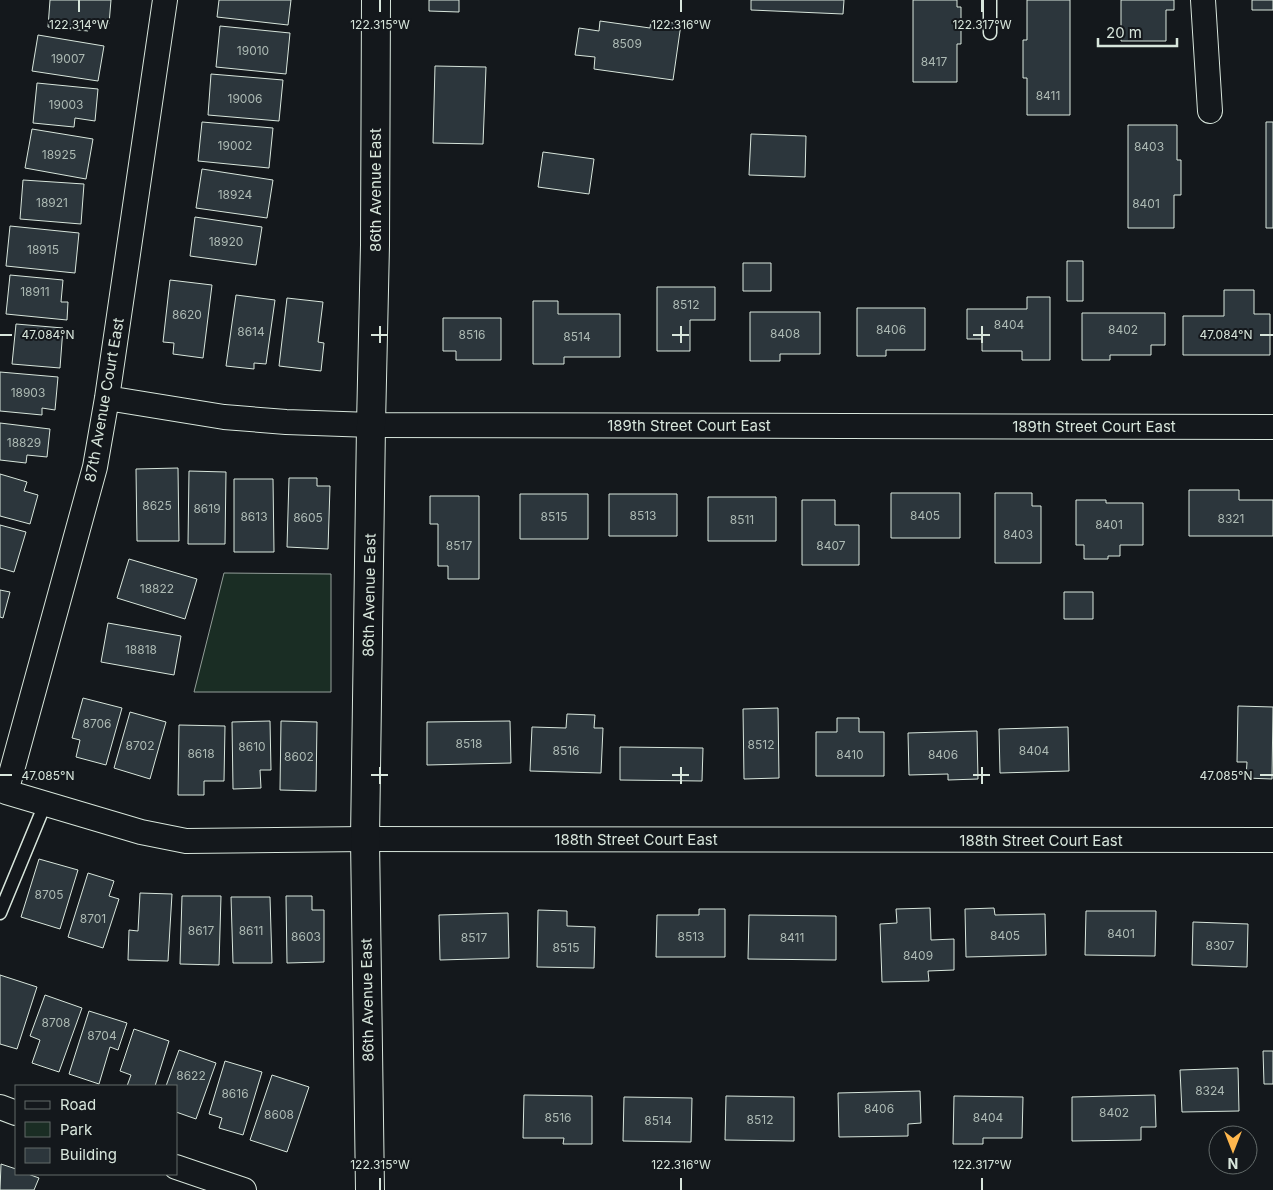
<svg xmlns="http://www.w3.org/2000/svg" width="1273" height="1190" viewBox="0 0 1273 1190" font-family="Inter,sans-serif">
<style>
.green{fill:#1a2d24;stroke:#939e99}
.building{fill:#2c363c;stroke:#d8e6dc}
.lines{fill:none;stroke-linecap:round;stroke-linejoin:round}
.lane-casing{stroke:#d8e6dc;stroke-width:15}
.street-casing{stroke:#d8e6dc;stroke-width:26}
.secondary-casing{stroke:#d8e6dc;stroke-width:30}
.lane{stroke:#14181c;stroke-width:12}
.street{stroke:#14181c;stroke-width:24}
.secondary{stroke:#14181c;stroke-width:28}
.ticks{fill:none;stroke:#d8e6dc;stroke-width:2}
.labels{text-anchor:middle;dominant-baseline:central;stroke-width:4;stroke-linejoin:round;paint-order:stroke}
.number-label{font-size:12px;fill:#adbab4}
.street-label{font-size:15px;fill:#d8e6dc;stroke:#14181c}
.ticks-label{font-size:12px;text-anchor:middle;fill:#d8e6dc;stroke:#14181c;stroke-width:4;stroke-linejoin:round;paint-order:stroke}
</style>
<rect width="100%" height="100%" fill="#14181c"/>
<!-- green -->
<path class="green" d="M 224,573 L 331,574 L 331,692 L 194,692 Z"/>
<!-- building -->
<path class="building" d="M 50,0 L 111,0 L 109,24 L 89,23 L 88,31 L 48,27 Z
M 219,0 L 291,0 L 288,25 L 217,17 Z
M 429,0 L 459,0 L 459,12 L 429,11 Z
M 751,0 L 844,0 L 843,14 L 751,10 Z
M 913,0 L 957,0 L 957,7 L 961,7 L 961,44 L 957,44 L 957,82 L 913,82 Z
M 1027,0 L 1070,0 L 1070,115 L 1027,115 L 1027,78 L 1023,78 L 1023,40 L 1027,40 Z
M 1121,0 L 1174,0 L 1174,10 L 1166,10 L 1166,41 L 1121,41 Z
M 1252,0 L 1273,0 L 1273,10 L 1252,10 Z
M 651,20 L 681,24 L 673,80 L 594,69 L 595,57 L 575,55 L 579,28 L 599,31 L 600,21 L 650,28 Z
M 220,26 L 290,33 L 286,74 L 216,67 Z
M 38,35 L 104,46 L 98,81 L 32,71 Z
M 435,66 L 486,67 L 483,144 L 433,143 Z
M 211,74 L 283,80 L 279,121 L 208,115 Z
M 37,83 L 98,89 L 95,121 L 75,118 L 74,127 L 33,123 Z
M 202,122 L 273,128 L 269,168 L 198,161 Z
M 1266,122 L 1273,122 L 1273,228 L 1266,228 Z
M 1128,125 L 1177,125 L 1177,160 L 1181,160 L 1181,195 L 1174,195 L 1174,228 L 1128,228 Z
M 32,129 L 93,139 L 86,179 L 25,168 Z
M 751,134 L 806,136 L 805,177 L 749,175 Z
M 543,152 L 594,159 L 589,194 L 538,187 Z
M 202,169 L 273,180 L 267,218 L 196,208 Z
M 23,180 L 84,184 L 81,224 L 20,219 Z
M 195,217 L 262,227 L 256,265 L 190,256 Z
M 10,226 L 79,233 L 75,273 L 6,266 Z
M 1067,261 L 1083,261 L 1083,301 L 1067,301 Z
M 743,263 L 771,263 L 771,291 L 743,291 Z
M 10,275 L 63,280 L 61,302 L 68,302 L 67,320 L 6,314 Z
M 170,280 L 212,285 L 203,358 L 173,354 L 174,343 L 163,342 Z
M 657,287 L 715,287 L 715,320 L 690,320 L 690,351 L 657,351 Z
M 1224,290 L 1254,290 L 1254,314 L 1270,314 L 1270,355 L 1183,355 L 1183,316 L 1224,316 Z
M 236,295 L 275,300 L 266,364 L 254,363 L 254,369 L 226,366 Z
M 1027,297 L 1050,297 L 1050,360 L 1022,360 L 1022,351 L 982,351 L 982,339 L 967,339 L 967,309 L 1027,309 Z
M 287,298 L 323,302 L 318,342 L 324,343 L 321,371 L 279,366 Z
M 533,301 L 558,301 L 558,314 L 620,314 L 620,357 L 564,357 L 564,364 L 533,364 Z
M 857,308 L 925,308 L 925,350 L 886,350 L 886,356 L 857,356 Z
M 750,312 L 820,312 L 820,354 L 780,354 L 780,361 L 750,361 Z
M 1082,313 L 1165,313 L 1165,345 L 1151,345 L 1151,355 L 1110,355 L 1110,360 L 1082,360 Z
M 443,318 L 501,318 L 501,360 L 456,360 L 456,351 L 443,351 Z
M 16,324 L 63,328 L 60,368 L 12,364 Z
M 0,372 L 58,377 L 55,410 L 42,408 L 42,415 L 0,411 Z
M 0,423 L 50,429 L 47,457 L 27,455 L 26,463 L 0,460 Z
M 178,468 L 179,541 L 137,541 L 136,469 Z
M 189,471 L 226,472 L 225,544 L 188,544 Z
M 0,474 L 27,482 L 24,491 L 38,495 L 30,524 L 0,516 Z
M 289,478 L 317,478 L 317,486 L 330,486 L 328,549 L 287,547 Z
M 234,479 L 273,479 L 274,552 L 234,552 Z
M 1189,490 L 1239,490 L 1239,500 L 1273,500 L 1273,536 L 1189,536 Z
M 891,493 L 960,493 L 960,538 L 891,538 Z
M 995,493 L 1032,493 L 1032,506 L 1041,506 L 1041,563 L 995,563 Z
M 520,494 L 588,494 L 588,539 L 520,539 Z
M 609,494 L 677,494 L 677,536 L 609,536 Z
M 430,496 L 479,496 L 479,579 L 448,579 L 448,566 L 438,566 L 438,524 L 430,524 Z
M 708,497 L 776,497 L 776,541 L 708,541 Z
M 802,500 L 835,500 L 835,525 L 859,525 L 859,565 L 802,565 Z
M 1076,500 L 1106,500 L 1106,503 L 1143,503 L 1143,545 L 1120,545 L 1120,556 L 1108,556 L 1108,559 L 1084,559 L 1084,545 L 1076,545 Z
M 0,525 L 26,532 L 14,572 L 0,568 Z
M 129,559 L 197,579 L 185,619 L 117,598 Z
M 0,590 L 10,592 L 3,618 L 0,617 Z
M 1064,592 L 1093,592 L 1093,619 L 1064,619 Z
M 108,623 L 181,636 L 174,675 L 101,662 Z
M 83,698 L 122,708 L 106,765 L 76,757 L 80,740 L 72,738 Z
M 1238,706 L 1273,707 L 1272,779 L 1246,778 L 1247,762 L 1237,762 Z
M 778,708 L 779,778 L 744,779 L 743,709 Z
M 130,712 L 166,722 L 150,779 L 114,768 Z
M 567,714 L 595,715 L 594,728 L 603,728 L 601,773 L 530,771 L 532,727 L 566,728 Z
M 837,718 L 859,718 L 859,732 L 884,732 L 884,776 L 816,776 L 816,732 L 837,732 Z
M 270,721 L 271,770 L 260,770 L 261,788 L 233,789 L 232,722 Z
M 281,721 L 317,722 L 316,791 L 280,790 Z
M 510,721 L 511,763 L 427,765 L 427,722 Z
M 179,725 L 225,726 L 224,781 L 204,781 L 204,795 L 178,795 Z
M 1068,727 L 1069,771 L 1000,773 L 999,729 Z
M 977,731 L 978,779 L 948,780 L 948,774 L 909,775 L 908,733 Z
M 620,747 L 703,748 L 702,781 L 620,780 Z
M 39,859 L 78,870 L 60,929 L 21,917 Z
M 88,873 L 114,881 L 109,896 L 119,899 L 103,948 L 68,937 Z
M 140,893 L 172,894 L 168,961 L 128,960 L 129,930 L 138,931 Z
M 182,896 L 221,896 L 219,965 L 180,964 Z
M 286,896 L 312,896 L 312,910 L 324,910 L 324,962 L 287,963 Z
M 231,897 L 270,897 L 272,963 L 233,963 Z
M 930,908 L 931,940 L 954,939 L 954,970 L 928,971 L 929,981 L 882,982 L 880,924 L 897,923 L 896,909 Z
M 994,908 L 995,915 L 1045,914 L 1046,955 L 966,957 L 965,909 Z
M 699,909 L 725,909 L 725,957 L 656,957 L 657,915 L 699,915 Z
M 538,910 L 567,911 L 567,926 L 595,927 L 594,968 L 537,967 Z
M 1086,911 L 1156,911 L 1155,956 L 1085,955 Z
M 508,913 L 509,958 L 440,960 L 439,915 Z
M 749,915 L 836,916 L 836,960 L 748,959 Z
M 1193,922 L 1248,924 L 1247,967 L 1192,965 Z
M 0,975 L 37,987 L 17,1049 L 0,1044 Z
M 45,995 L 82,1008 L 59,1072 L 32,1063 L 40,1040 L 30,1036 Z
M 89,1011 L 127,1023 L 118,1050 L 110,1047 L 99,1084 L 69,1074 Z
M 134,1029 L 169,1041 L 155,1086 L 127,1086 L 131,1075 L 120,1071 Z
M 179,1050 L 216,1063 L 196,1119 L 176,1112 L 176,1086 L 166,1086 Z
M 1263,1051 L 1273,1051 L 1273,1084 L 1264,1084 Z
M 225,1061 L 262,1072 L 243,1135 L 219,1128 L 222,1118 L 209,1114 Z
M 1238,1068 L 1239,1111 L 1182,1112 L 1180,1070 Z
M 272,1075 L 309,1087 L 287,1152 L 250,1140 Z
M 920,1091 L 921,1123 L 908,1124 L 908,1136 L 839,1137 L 838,1093 Z
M 524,1095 L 592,1096 L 592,1144 L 563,1144 L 564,1138 L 523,1138 Z
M 1155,1095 L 1156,1127 L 1141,1127 L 1141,1140 L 1072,1141 L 1072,1097 Z
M 726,1096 L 794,1097 L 794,1141 L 725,1140 Z
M 954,1096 L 1023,1097 L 1022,1138 L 983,1138 L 983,1144 L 953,1144 Z
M 624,1097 L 692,1098 L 691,1142 L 623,1141 Z
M 1,1164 L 16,1169 L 16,1174 L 28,1174 L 39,1178 L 34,1190 L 0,1190 Z"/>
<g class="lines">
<!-- lane casing -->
<g class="lane-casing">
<path id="lane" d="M 990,0 L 990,33
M 0,913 L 45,804"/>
</g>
<!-- street casing -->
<g class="street-casing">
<path id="street" d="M 165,0 L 107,398 L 95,467 L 6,792 L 141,832 L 186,841 L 365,839 L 1273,840
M 1203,0 L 1210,111
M 107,398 L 224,417 L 286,422 L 371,425 L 1273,427
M 0,1107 L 16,1113
M 176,1167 L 244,1190"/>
</g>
<!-- secondary casing -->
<g class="secondary-casing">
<path id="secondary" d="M 370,1190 L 365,839 L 371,425 L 375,245 L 376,0"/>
</g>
<!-- lane -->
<use href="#lane" class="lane"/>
<!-- street -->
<use href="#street" class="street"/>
<!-- secondary -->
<use href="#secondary" class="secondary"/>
</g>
<!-- ticks -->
<path class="ticks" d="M 79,0 L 79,12M 380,0 L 380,12M 681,0 L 681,12M 982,0 L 982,12M 380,326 L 380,343M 681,326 L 681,343M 982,326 L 982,343M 0,335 L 12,335M 371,335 L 388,335M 672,335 L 689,335M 973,335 L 990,335M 1260,335 L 1273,335M 380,767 L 380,784M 681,767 L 681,784M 982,767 L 982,784M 0,775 L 12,775M 371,775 L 388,775M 672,775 L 689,775M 973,775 L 990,775M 1260,775 L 1273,775M 380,1178 L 380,1190M 681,1178 L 681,1190M 982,1178 L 982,1190"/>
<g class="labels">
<!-- number labels -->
<g class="number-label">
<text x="627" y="43">8509</text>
<text x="253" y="50">19010</text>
<text x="68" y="58">19007</text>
<text x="934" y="61">8417</text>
<text x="1048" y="95">8411</text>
<text x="245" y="98">19006</text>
<text x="66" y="104">19003</text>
<text x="235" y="145">19002</text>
<text x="1149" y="146">8403</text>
<text x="59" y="154">18925</text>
<text x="235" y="194">18924</text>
<text x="52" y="202">18921</text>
<text x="1146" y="203">8401</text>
<text x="226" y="241">18920</text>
<text x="43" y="249">18915</text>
<text x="35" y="291">18911</text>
<text x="686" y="304">8512</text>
<text x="187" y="314">8620</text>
<text x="1009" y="324">8404</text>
<text x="891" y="329">8406</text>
<text x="1123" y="329">8402</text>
<text x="251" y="331">8614</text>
<text x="785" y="333">8408</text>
<text x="472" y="334">8516</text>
<text x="577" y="336">8514</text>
<text x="28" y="392">18903</text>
<text x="24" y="442">18829</text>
<text x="157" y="505">8625</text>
<text x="207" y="508">8619</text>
<text x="643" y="515">8513</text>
<text x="925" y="515">8405</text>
<text x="254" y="516">8613</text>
<text x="554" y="516">8515</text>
<text x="308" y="517">8605</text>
<text x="1231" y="518">8321</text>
<text x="742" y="519">8511</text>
<text x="1109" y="524">8401</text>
<text x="1018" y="534">8403</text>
<text x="459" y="545">8517</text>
<text x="831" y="545">8407</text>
<text x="157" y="588">18822</text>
<text x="141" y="649">18818</text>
<text x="97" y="723">8706</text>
<text x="469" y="743">8518</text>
<text x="761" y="744">8512</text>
<text x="140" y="745">8702</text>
<text x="252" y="746">8610</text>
<text x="566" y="750">8516</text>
<text x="1034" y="750">8404</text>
<text x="201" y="753">8618</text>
<text x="850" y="754">8410</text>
<text x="943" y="754">8406</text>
<text x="299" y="756">8602</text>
<text x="49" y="894">8705</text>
<text x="93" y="918">8701</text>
<text x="201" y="930">8617</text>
<text x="251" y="930">8611</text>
<text x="1121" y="933">8401</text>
<text x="1005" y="935">8405</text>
<text x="306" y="936">8603</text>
<text x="691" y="936">8513</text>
<text x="474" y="937">8517</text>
<text x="792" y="937">8411</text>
<text x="1220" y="945">8307</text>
<text x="566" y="947">8515</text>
<text x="918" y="955">8409</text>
<text x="56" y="1022">8708</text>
<text x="102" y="1035">8704</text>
<text x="191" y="1075">8622</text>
<text x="1210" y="1090">8324</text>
<text x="235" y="1093">8616</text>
<text x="879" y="1108">8406</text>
<text x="1114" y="1112">8402</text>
<text x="279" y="1114">8608</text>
<text x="558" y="1117">8516</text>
<text x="988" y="1117">8404</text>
<text x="760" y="1119">8512</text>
<text x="658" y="1120">8514</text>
</g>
<!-- street labels -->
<g class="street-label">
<text transform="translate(375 190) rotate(-90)">86th Avenue East</text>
<text transform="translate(104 400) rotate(-80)">87th Avenue Court East</text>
<text x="689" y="425">189th Street Court East</text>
<text x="1094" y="426">189th Street Court East</text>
<text transform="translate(369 595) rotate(-89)">86th Avenue East</text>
<text x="636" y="839">188th Street Court East</text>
<text x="1041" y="840">188th Street Court East</text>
<text transform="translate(367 1000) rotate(-91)">86th Avenue East</text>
</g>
</g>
<g class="ticks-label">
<text x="79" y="29">122.314°W</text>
<text x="380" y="29">122.315°W</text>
<text x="681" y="29">122.316°W</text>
<text x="982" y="29">122.317°W</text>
<text x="1226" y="339">47.084°N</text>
<text x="48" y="339">47.084°N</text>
<text x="1226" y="780">47.085°N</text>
<text x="48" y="780">47.085°N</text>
<text x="380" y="1169">122.315°W</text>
<text x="681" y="1169">122.316°W</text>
<text x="982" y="1169">122.317°W</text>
</g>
<!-- legend -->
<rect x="15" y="1085" width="162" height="90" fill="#14181c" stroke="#626a69"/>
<rect x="25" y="1101" width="25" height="8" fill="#14181c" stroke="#626a69"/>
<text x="60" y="1110" font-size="15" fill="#d8e6dc">Road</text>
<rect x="25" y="1122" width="25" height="15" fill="#1a2d24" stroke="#626a69"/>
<text x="60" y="1135" font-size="15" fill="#d8e6dc">Park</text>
<rect x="25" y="1148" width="25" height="15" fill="#2c363c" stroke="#626a69"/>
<text x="60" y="1160" font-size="15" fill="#d8e6dc">Building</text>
<!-- north arrow -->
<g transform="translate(1233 1150) rotate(180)"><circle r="24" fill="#14181c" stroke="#626a69"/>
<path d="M0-4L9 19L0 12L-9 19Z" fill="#ffb74d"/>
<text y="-8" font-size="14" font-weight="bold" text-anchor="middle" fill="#d8e6dc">N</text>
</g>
<!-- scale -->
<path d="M1098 38v8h79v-8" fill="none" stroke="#d8e6dc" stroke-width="2.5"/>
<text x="1106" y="38" font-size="15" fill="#d8e6dc" stroke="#14181c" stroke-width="4" paint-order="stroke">20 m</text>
</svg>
